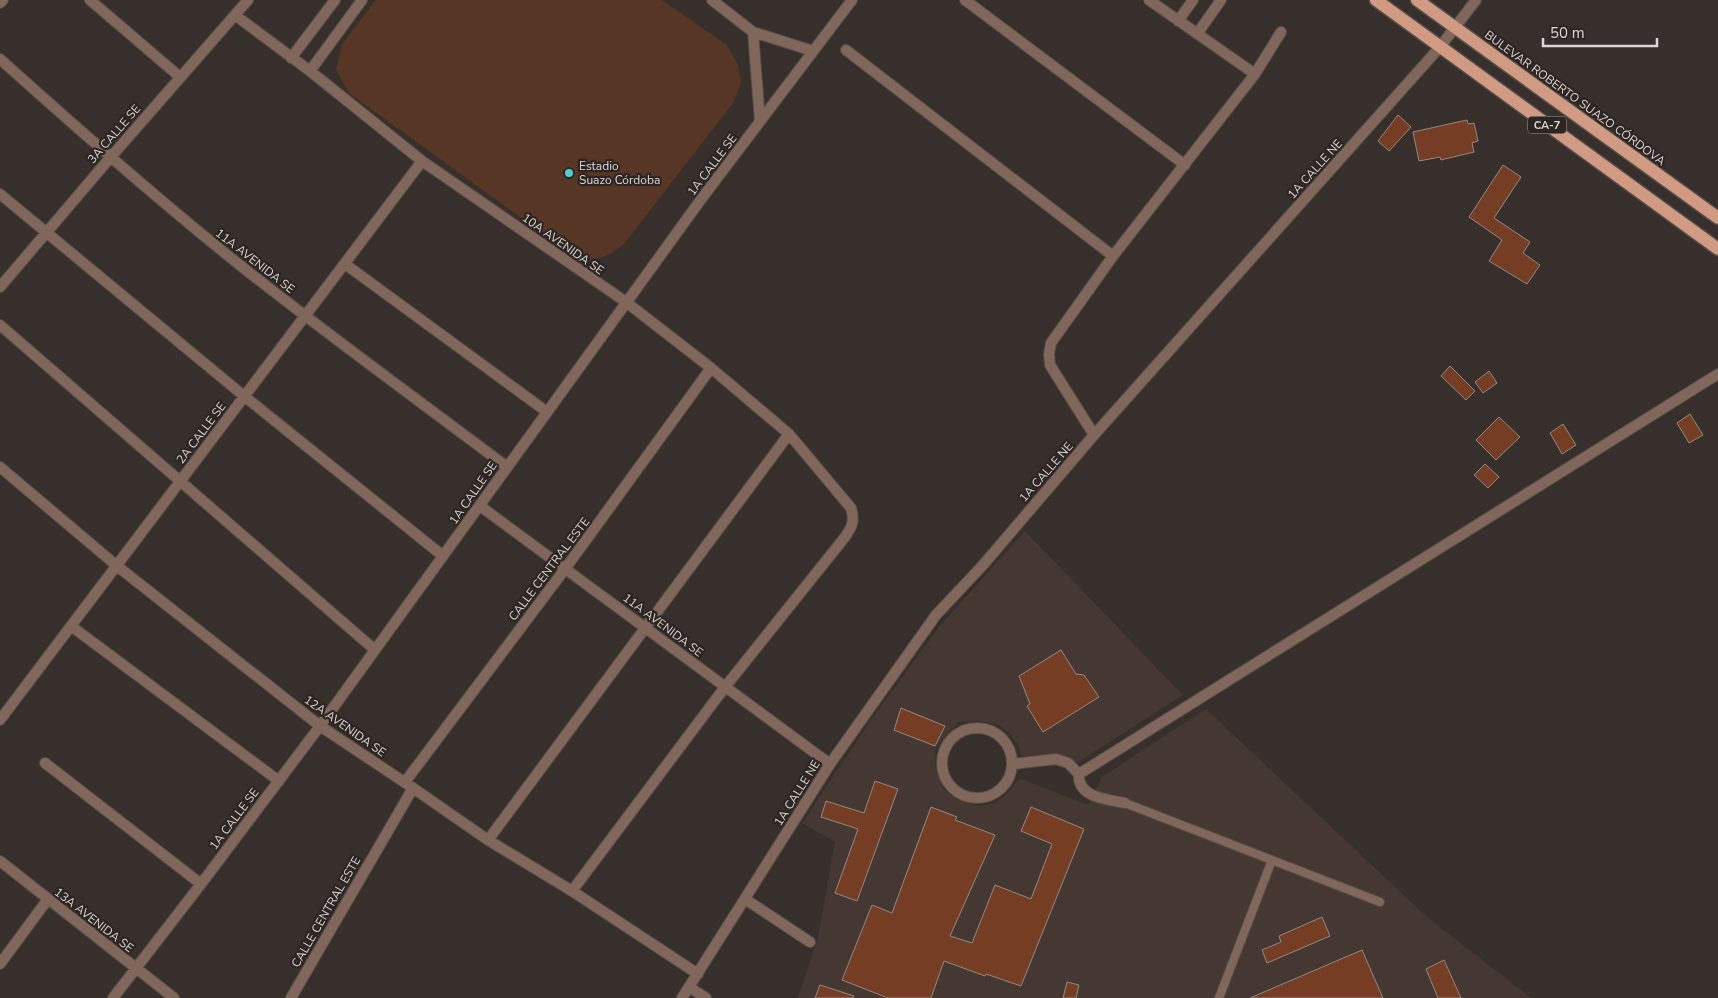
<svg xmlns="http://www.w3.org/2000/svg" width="1718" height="998" viewBox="0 0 1718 998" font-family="'Nunito Sans',sans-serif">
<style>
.built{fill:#453731}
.green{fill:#573626}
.building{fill:#743d24;stroke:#928985}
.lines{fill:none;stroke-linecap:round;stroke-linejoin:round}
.lane-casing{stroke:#554d4a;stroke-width:10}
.street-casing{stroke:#554d4a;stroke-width:12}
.primary-casing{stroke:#554d4a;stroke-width:15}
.lane{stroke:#81675b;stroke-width:8}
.street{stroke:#81675b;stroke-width:10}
.primary{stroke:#d09a83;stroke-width:12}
.poi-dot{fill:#52cdcc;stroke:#2d2522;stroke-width:2}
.labels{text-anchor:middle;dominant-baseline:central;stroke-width:4.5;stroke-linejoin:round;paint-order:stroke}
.shield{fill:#2d2522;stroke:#a8a29f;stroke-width:1}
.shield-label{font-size:11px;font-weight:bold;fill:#dcd7d5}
.street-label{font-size:12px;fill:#dcd7d5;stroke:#2d2522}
.poi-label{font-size:12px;fill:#dcd7d5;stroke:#2d2522;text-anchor:start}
</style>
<rect width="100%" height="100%" fill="#372f2c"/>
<!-- built -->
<path class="built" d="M 1025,531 L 1183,695 L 1069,768 L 1021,755 L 1018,745 L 1009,732 L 996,724 L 978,721 L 959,722 L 950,731 L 935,749 L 936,771 L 944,790 L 958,800 L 979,806 L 996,803 L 1010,791 L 1019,778 L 1088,805 L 1102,777 L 1206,709 L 1427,917 L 1531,998 L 798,998 L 818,937 L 835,842 L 802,823 L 870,721 L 939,627 Z"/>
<!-- green -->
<path class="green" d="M 376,0 L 662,0 L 727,45 L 738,65 L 741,83 L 733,103 L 624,244 C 605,259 597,261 574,256 L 349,93 L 336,70 L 342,44 Z"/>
<!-- building -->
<path class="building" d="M 1398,115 L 1411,127 L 1389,151 L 1378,141 Z
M 1467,120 L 1468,124 L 1474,123 L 1478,141 L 1472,143 L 1474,152 L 1441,160 L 1440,157 L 1419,161 L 1413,132 Z
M 1503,165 L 1521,177 L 1494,218 L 1530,242 L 1523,253 L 1540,265 L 1527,284 L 1489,261 L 1502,240 L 1469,217 Z
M 1450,366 L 1475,391 L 1466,400 L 1441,376 Z
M 1489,371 L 1497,383 L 1483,393 L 1475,382 Z
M 1690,414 L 1703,435 L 1689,443 L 1677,423 Z
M 1499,417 L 1520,437 L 1496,460 L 1476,440 Z
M 1563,424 L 1576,445 L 1562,454 L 1550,433 Z
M 1485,464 L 1499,477 L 1488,488 L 1474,475 Z
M 1061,650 L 1076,674 L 1084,675 L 1099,697 L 1043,732 L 1027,706 L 1030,704 L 1019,676 Z
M 901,708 L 945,726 L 935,746 L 894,730 Z
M 875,781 L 898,789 L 857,901 L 835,893 L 858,829 L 821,817 L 826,801 L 864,813 Z
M 931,807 L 957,817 L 955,820 L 995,835 L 950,936 L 972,943 L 995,885 L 1031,899 L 1052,844 L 1021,831 L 1031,807 L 1084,829 L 1021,986 L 986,974 L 985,976 L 944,961 L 931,998 L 888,998 L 842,980 L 872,905 L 892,913 Z
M 1322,917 L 1330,936 L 1267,963 L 1262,950 L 1281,942 L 1279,936 Z
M 1362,950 L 1383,998 L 1250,998 Z
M 1444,960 L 1461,998 L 1438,998 L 1426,969 Z
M 1067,982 L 1079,985 L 1076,998 L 1063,998 Z
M 820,985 L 854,996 L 853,998 L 815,998 Z"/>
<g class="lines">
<!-- lane casing -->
<g class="lane-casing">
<path id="lane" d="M 1125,803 L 1380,902
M 1219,998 L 1272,860"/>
</g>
<!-- street casing -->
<g class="street-casing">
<path id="street" d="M 90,0 L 180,77
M 712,0 L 753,32 L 813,51
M 965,0 L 1185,165
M 1149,0 L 1255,74
M 0,3 L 3,0
M 235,15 L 310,71 L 422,161 L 626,302 L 711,368 L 789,434 L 851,508 C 855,521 852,527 845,537 L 725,687 L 572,891
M 1178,21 L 1193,0
M 753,32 L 760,121
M 1197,34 L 1221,0
M 846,50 L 1113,256
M 291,58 L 335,0
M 0,59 C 79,130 158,200 241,266 C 328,335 418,400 507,467
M 310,71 L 362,0
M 0,194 L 244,396 L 443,556
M 345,264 L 547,412
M 0,287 L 110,158 L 248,0
M 0,325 L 375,650
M 1094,435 L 1050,365 L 1049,354 L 1051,343 L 1113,256 L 1255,74 L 1281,32
M 0,467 L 117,566 L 320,726 L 413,788 L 488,840 L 572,891 L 698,974
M 480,506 L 830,764
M 71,626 L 279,781
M 0,720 L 422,161
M942 763a35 35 0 1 1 70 0a35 35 0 1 1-70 0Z
M 45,763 L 201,884
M 1013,764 L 1056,759 L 1068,763 L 1079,774 C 1077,798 1107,799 1125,803
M 1079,774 L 1718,374
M 405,782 L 565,569 L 711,368
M 488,840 L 789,434
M 0,861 L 174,998
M 745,899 L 810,942
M 0,964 L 48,899
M 689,987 L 706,998
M 113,998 L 201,884 L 320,726 L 702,198 L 852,0
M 291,998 L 413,788
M 682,998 L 830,764 L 936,615 L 983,565 L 1094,435 L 1440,47 L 1476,0"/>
</g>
<!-- primary casing -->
<g class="primary-casing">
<path id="primary" d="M 1376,0 L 1718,249
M 1417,0 L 1718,218"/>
</g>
<!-- lane -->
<use href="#lane" class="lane"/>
<!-- street -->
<use href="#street" class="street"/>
<!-- primary -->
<use href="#primary" class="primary"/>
</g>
<!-- markers -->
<circle class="poi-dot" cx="569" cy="173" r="5"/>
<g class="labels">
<!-- shield labels -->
<rect class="shield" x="1528" y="116.5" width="38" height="17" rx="4"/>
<g class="shield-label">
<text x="1547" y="125">CA-7</text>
</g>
<!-- street labels -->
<g class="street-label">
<text transform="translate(1575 98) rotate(36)">BULEVAR ROBERTO SUAZO CÓRDOVA</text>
<text transform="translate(114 134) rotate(-49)">3A CALLE SE</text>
<text transform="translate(712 165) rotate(-53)">1A CALLE SE</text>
<text transform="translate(1315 169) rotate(-48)">1A CALLE NE</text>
<text transform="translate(563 244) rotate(35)">10A AVENIDA SE</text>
<text transform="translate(255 261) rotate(38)">11A AVENIDA SE</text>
<text transform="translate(201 433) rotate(-53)">2A CALLE SE</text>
<text transform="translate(1046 472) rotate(-49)">1A CALLE NE</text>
<text transform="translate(473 493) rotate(-55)">1A CALLE SE</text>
<text transform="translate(549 569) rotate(-53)">CALLE CENTRAL ESTE</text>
<text transform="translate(663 625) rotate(37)">11A AVENIDA SE</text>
<text transform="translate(345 726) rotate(35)">12A AVENIDA SE</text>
<text transform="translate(797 793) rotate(-58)">1A CALLE NE</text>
<text transform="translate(234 819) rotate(-53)">1A CALLE SE</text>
<text transform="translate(326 912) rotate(-60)">CALLE CENTRAL ESTE</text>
<text transform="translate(94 920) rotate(38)">13A AVENIDA SE</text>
</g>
<!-- poi labels -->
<g class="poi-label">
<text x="579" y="166">Estadio<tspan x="579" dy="14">Suazo Córdoba</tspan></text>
</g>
</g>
<!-- scale -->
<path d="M1543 38v8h114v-8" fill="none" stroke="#dcd7d5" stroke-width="2.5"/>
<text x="1550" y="38" font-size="15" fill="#dcd7d5" stroke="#2d2522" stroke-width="4" paint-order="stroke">50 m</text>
</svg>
